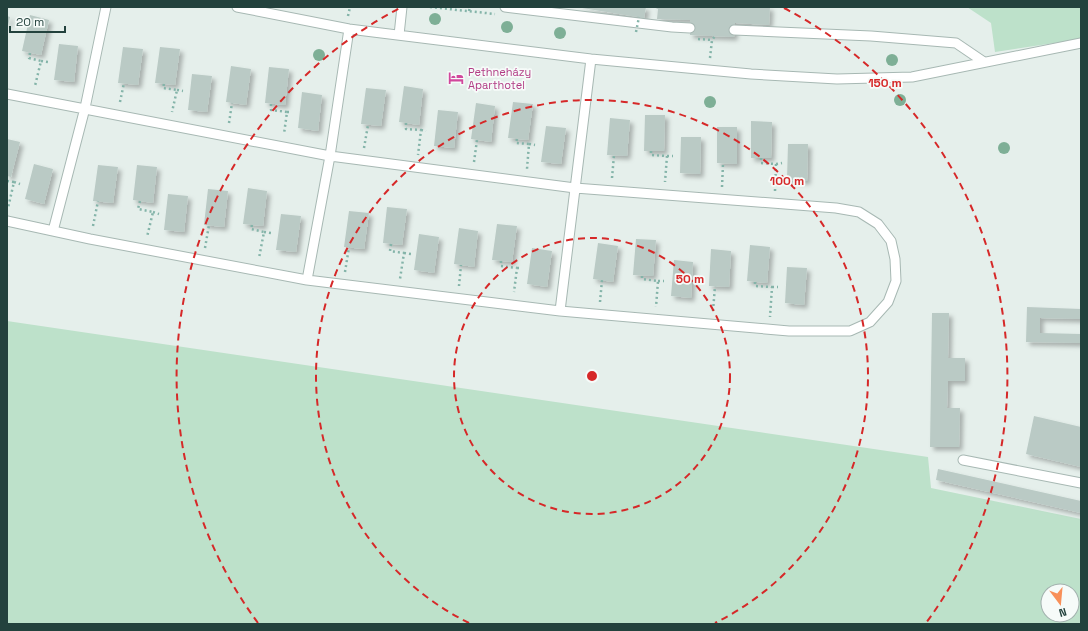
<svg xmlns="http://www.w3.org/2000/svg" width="1088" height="631" viewBox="0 0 1088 631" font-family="'Space Grotesk',sans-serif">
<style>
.green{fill:#bde1ca;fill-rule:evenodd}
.building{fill:#bacac5;filter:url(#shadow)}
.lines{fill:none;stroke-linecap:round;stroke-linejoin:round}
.lane-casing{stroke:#a7b8b3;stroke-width:11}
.path{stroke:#84b4a9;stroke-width:2.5;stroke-dasharray:2 3;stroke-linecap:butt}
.lane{stroke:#fff;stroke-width:9}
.path-bridge{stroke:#84b4a9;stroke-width:2.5;stroke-dasharray:2 3;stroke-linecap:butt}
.tree{fill:#7eaf96}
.ring{fill:none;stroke:#d62828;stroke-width:2;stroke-dasharray:7 5}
.labels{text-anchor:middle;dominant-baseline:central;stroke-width:3.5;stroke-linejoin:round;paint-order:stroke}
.hotel-label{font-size:11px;fill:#b23c85;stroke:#f6fbf9;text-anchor:start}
.centre{fill:#d62828;stroke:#f6fbf9;stroke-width:2}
.ring-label{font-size:12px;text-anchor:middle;font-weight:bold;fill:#d62828;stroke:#f6fbf9;stroke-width:3.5;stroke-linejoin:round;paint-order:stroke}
</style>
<defs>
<filter id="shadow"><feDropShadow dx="3.5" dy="3.5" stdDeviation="2" flood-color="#0004"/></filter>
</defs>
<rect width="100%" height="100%" fill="#e5efeb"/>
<!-- green -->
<path class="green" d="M 967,7 L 1081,7 L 1081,39 L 995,52 L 991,23 Z
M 7,321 L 928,457 L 931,488 L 1081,519 L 1081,624 L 7,624 ZM 1048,591 L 1072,591 L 1072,615 L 1048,615 Z"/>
<!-- building -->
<path class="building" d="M 576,7 L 646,7 L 644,18 Z
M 653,7 L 770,7 L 769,25 L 735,23 L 734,37 L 690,35 L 690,20 L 657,19 L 658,9 Z
M 30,15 L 49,20 L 41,55 L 22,51 Z
M 7,16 L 10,17 L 8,26 L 7,26 Z
M 59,44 L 78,46 L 74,82 L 54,80 Z
M 123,47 L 143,49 L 138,85 L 118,83 Z
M 160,47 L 180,49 L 175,85 L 155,83 Z
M 231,66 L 251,69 L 246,105 L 226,102 Z
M 269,67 L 289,69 L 285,105 L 265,103 Z
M 192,74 L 212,76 L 207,112 L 188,110 Z
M 404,86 L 423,89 L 419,125 L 399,122 Z
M 366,88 L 386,90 L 381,126 L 361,124 Z
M 302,92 L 322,95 L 318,131 L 298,128 Z
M 513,102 L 533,104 L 528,140 L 508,138 Z
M 476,103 L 495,106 L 491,142 L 471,139 Z
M 438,110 L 458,112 L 454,148 L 434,146 Z
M 645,115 L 665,115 L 664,151 L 644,151 Z
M 610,118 L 630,120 L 627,156 L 607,155 Z
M 751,121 L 772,122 L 771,158 L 751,158 Z
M 546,126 L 566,128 L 561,164 L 541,162 Z
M 717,127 L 737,127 L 737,164 L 717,163 Z
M 681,137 L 701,137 L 700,174 L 680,173 Z
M 7,139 L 20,142 L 11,177 L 7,176 Z
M 788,144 L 808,144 L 807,181 L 787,180 Z
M 34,164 L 53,169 L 44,204 L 25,199 Z
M 98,165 L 118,167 L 113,203 L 93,201 Z
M 137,165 L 157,167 L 153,203 L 133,200 Z
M 248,188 L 267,191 L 263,226 L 243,224 Z
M 208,189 L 228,191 L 224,227 L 204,225 Z
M 168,194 L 188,196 L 184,232 L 164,230 Z
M 387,207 L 407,209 L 402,245 L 383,243 Z
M 349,211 L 369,213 L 364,249 L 344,247 Z
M 281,214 L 301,216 L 296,252 L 276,250 Z
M 497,224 L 517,226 L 512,262 L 492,260 Z
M 459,228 L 478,231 L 474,267 L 454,264 Z
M 419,234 L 439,237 L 434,273 L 414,270 Z
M 636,239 L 656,240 L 653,276 L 633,275 Z
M 598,243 L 618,246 L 613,282 L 593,279 Z
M 750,245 L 770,247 L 767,283 L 747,281 Z
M 532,248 L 552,251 L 547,287 L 527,284 Z
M 711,249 L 731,251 L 729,287 L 709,286 Z
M 674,260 L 693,262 L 691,298 L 671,296 Z
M 787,267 L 807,268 L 804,305 L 785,303 Z
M 1027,307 L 1081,309 L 1081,319 L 1040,318 L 1040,333 L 1081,334 L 1081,343 L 1026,342 Z
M 932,313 L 949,313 L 948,358 L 965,358 L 965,381 L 948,381 L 947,408 L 960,408 L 959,447 L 930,447 Z
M 1034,416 L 1081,427 L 1081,467 L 1026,454 Z
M 938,469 L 1081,501 L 1081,513 L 936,480 Z"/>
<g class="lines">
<!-- lane casing -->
<g class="lane-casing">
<path id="lane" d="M 237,7 L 349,29 L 591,59 L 751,74 L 837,79 L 912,77 L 1081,43
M 505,7 L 672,27 L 690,28
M 734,30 L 871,36 L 956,43 L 984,62
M 399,35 L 402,7
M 7,94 L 330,156 L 575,188 L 836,208 L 859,212 L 878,224 L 891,241 L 895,259 L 896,281 L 888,302 L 870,322 L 850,331 L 789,331 L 560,311 L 307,280 L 90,239 L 7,221
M 53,231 L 85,108 L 106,7
M 307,280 L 330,156 L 349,29
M 560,311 L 591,59
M 963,460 L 1081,483"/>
</g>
<!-- path -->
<path class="path" d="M 430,7 L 495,14
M 469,11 L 470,7
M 348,16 L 350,7
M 698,39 L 712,40
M 30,53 L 29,58 L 41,61 L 35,86
M 710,58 L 712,40 L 715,36
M 41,61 L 48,62
M 164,84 L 163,88 L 177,90 L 172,112
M 177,90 L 183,91
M 120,102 L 124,83
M 271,104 L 271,110 L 287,112 L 284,134
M 287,112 L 292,112
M 229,123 L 232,103
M 406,123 L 406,129 L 421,130 L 418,155
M 421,130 L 426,131
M 517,139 L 516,143 L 529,144 L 527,169
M 529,144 L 535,145
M 364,148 L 368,125
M 651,151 L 651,155 L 667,156 L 665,182
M 667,156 L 673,156
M 761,158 L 761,163 L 776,164 L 775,191
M 474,162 L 477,140
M 776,164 L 782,163
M 612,178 L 614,155
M 7,181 L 14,182 L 8,208
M 14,182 L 20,184
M 722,187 L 723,164
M 140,201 L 138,209 L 153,212 L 147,237
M 153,212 L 159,214
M 252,225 L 251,229 L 264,232 L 259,258
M 93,226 L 98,201
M 264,232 L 271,233
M 391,244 L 390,251 L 404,253 L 400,279
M 205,248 L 209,225
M 404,253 L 411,254
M 501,261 L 501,266 L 517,268 L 514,292
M 517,268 L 522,268
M 345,272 L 349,247
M 642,276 L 642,279 L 658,281 L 656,307
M 658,281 L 664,281
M 755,282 L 755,286 L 772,287 L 770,317
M 459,286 L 461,265
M 772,287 L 778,287
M 600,302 L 602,280
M 713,311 L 715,286"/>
<!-- lane -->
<use href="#lane" class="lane"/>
<!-- path-bridge -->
<path class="path-bridge" d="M 636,32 L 639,17"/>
</g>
<!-- trees -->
<g class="tree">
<circle cx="435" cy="19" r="6"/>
<circle cx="507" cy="27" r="6"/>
<circle cx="560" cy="33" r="6"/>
<circle cx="319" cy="55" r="6"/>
<circle cx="892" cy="60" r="6"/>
<circle cx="900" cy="100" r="6"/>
<circle cx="710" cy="102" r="6"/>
<circle cx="1004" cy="148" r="6"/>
</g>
<!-- distance rings -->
<g class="ring">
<circle cx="592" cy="376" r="138"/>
<path d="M469 623A276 276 0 1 1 715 623"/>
<path d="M258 623A415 415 0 0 1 400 8M784 8A415 415 0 0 1 926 623"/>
</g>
<!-- icons -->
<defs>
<g id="hotel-bare" transform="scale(1.2)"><path d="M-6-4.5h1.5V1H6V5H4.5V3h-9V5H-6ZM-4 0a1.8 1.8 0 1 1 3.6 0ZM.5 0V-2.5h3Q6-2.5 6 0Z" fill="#d1479c" stroke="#f6fbf9" stroke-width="2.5" paint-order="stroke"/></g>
</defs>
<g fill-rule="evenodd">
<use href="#hotel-bare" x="456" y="78"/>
</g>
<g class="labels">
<!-- hotel labels -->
<g class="hotel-label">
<text x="468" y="72">Pethneházy<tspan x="468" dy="13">Aparthotel</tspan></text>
</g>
</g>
<circle cx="592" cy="376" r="6" class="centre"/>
<g class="ring-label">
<text x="885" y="87">150 m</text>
<text x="787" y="185">100 m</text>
<text x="690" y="283">50 m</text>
</g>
<!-- border -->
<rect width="1088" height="631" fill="none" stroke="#23423d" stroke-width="16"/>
<!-- north arrow -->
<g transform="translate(1060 603) rotate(164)"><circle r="19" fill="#f6fbf9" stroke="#a2b1ae"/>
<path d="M0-3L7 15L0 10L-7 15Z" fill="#f89059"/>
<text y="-6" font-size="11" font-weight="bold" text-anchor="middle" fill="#23423d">N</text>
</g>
<!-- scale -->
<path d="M10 26v6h55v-6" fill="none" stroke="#23423d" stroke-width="2"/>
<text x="16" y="26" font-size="12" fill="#23423d" stroke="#f6fbf9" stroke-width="3" paint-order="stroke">20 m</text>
</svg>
